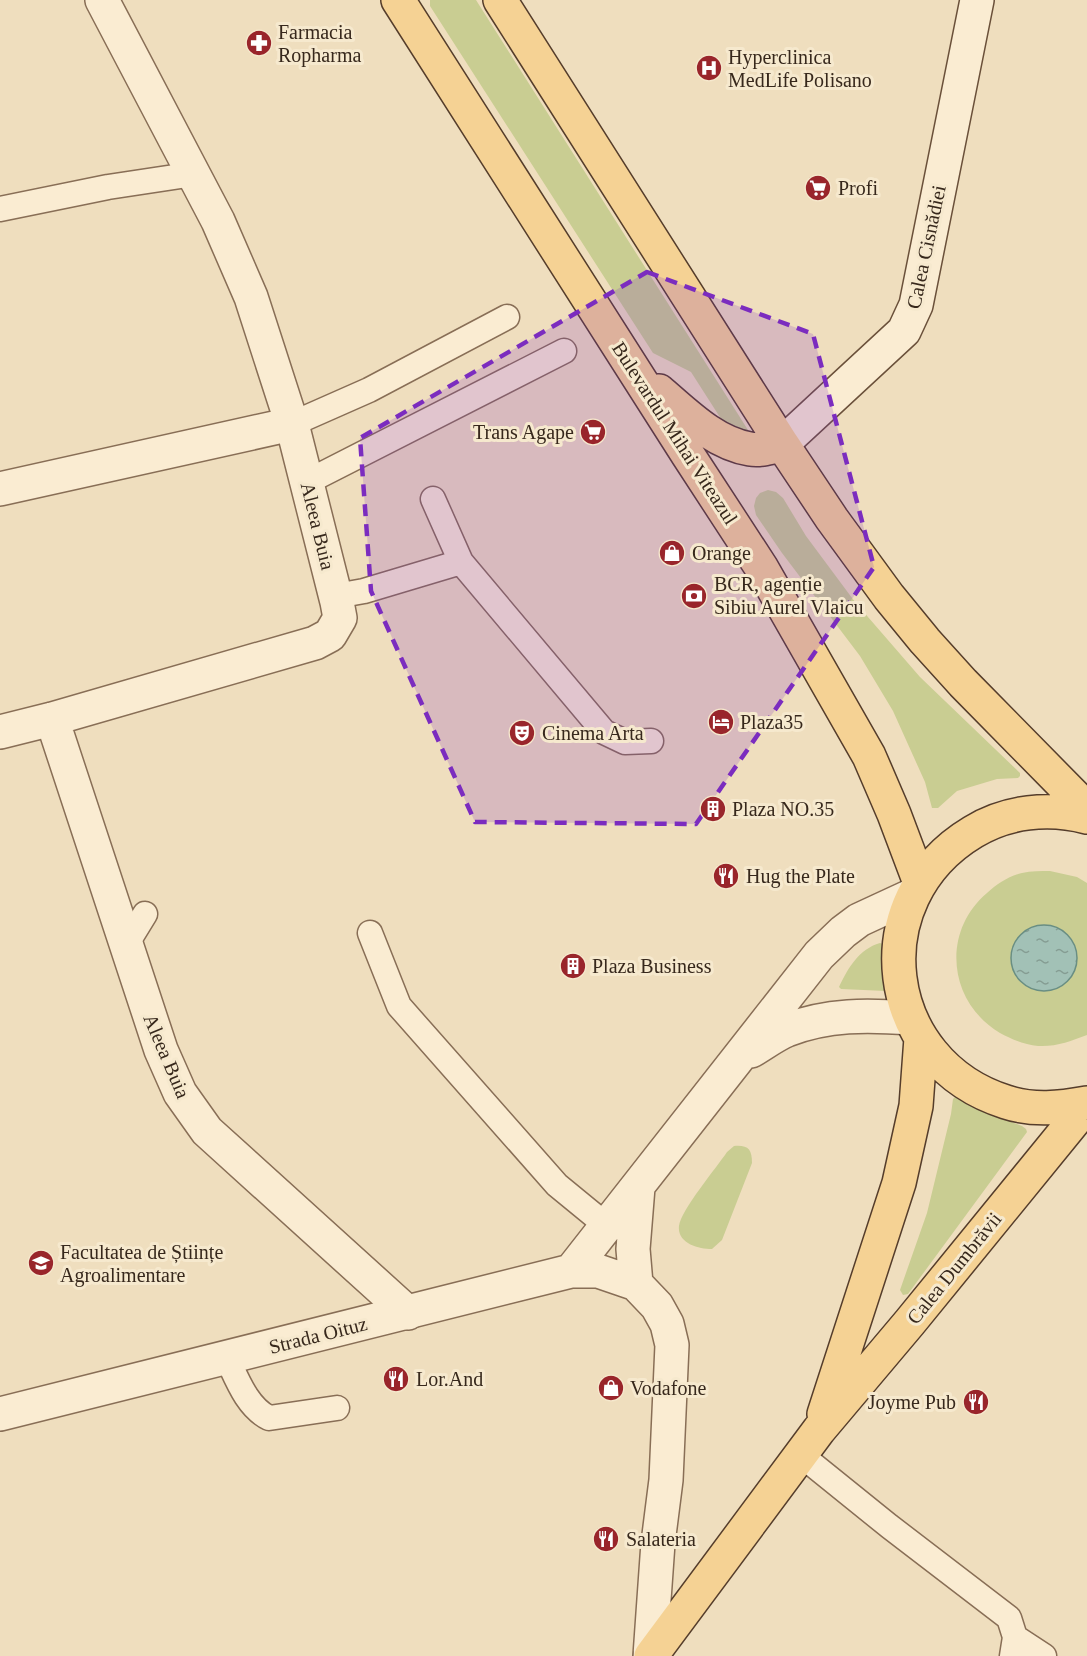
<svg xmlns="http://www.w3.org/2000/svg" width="1087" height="1656" viewBox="0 0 1087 1656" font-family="'Times New Roman',serif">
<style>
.green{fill:#c9cd92}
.water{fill:url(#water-ripples);stroke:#698e83;stroke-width:1.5}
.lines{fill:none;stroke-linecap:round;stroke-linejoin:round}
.service-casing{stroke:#886e56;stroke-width:27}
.minor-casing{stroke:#886e56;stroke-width:36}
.tertiary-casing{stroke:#886e56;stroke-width:36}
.secondary-casing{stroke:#6a503a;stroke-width:36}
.primary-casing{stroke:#553d2b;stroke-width:36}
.service{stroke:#faecd2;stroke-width:24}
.minor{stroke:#faecd2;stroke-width:33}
.tertiary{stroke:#faecd2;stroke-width:33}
.secondary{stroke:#faecd2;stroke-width:33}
.primary{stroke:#f5d294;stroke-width:33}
.marked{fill:#7b2cbf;fill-opacity:0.2;stroke:#7b2cbf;stroke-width:4.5;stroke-dasharray:12 8;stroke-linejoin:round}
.labels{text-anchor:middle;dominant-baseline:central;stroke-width:6;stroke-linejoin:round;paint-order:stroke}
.poi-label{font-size:20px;fill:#37281c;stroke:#f6e9ce;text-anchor:start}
.street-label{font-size:20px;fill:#37281c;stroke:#f6e9ce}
</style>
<defs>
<pattern id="water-ripples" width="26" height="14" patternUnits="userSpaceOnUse" patternTransform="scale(1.5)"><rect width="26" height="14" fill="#a2c1b6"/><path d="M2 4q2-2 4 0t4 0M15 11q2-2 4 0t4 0" fill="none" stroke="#859d93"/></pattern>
</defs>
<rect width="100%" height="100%" fill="#efdebe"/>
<!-- green -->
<path class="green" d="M 430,0 L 476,0 L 748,430 L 745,433 L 723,422 L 691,372 L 653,353 L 430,6 Z
M 768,490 L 776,492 L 783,498 L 806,536 L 855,602 L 920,677 L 1020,773 L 1020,776 L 1018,778 L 997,779 L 957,791 L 938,808 L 932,808 L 925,782 L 893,711 L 860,656 L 782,553 L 756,515 L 754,506 L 756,498 L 760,493 Z
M 1050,871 L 1077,877 L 1087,883 L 1087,1035 C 1071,1041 1056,1047 1038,1046 C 1025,1045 1011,1039 1000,1033 C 948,1002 941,932 987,893 C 997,884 1009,876 1022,873 C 1031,871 1041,871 1050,871 Z
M 880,943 L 888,946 L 890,989 L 886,991 L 841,989 L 839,987 C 848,968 859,949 880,943 Z
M 956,1096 L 961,1096 L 991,1114 L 1022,1126 L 1026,1129 L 1027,1132 L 908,1294 L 903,1295 L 900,1290 L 927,1213 L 951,1114 L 953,1099 Z
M 734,1146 C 748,1145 752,1149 752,1163 L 722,1240 L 712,1249 C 698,1249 677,1243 679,1226 C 681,1210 717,1167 727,1152 Z"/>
<!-- water -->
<path class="water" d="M1011 958a33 33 0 1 1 66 0a33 33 0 1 1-66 0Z"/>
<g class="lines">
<!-- service casing -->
<g class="service-casing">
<path id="service" d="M 0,209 L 108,187 L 194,174
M 292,424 L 369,390 L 507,317
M 307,482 L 564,351
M 433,499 L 461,562 L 604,732 L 625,742 L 651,741
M 336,596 L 364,591 L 461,562
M 370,933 L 399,1006 L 557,1185 L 607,1226
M 126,945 L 145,914
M 227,1358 C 237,1379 247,1407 269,1418 L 337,1408
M 801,1455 L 889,1526 L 1009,1618 L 1015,1637 L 1012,1656
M 1015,1637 L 1044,1656"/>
</g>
<!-- minor casing -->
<g class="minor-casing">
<path id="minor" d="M 0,489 L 292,424
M 52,719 L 161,1050 L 180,1093 L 207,1131 L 408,1313
M 0,732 L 52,719 L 315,643 L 330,635 L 340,618 L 337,602 L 292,424 L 251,297 L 218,221 L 102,0"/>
</g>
<!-- tertiary casing -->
<g class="tertiary-casing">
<path id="tertiary" d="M 751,1051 C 763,1044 775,1035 787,1030 C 828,1014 868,1015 910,1018
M 638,1187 L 633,1249 L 636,1284 L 657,1306 L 667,1324 L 672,1345 L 666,1480 L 658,1543 L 650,1656
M 571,1271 L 819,955 L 843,932 L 859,920 L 913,895
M 0,1414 L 571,1271 L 598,1271 L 636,1284"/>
</g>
<!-- secondary casing -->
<g class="secondary-casing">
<path id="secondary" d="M 782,444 L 904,331 L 916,305 L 977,0"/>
</g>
<!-- primary casing -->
<g class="primary-casing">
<path id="primary" d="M 398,0 L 688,455 L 761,567 L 869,756 L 894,814 L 920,883
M 500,0 L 782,444 L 832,519 L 889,597 L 925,641 L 963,683 L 1087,809
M 659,391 C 686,414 714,443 750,449 C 761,451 772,447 782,444
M 1087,817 C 1049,807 1007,811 973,832 C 860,900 880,1062 1006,1102 C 1033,1111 1060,1108 1087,1103
M 824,1414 L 899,1183 L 916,1106 L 921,1038
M 651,1656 L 819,1430 L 910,1322 L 1087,1105"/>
</g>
<!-- service -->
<use href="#service" class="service"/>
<!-- minor -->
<use href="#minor" class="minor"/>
<!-- tertiary -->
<use href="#tertiary" class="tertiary"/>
<!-- secondary -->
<use href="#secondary" class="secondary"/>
<!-- primary -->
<use href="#primary" class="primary"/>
</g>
<!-- marked area -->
<path class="marked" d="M 647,272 L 813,334 L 874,567 L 696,824 L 475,822 L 371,591 L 360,438 Z"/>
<!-- icons -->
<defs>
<g id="pharmacy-disc" transform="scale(1.35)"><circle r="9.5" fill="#99252b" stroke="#f6e9ce"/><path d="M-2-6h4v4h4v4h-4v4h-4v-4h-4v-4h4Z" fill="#fff"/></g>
<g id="hospital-disc" transform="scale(1.35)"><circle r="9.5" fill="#99252b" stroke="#f6e9ce"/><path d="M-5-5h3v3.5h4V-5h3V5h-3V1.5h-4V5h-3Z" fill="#fff"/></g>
<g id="supermarket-disc" transform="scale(1.35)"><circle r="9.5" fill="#99252b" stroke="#f6e9ce"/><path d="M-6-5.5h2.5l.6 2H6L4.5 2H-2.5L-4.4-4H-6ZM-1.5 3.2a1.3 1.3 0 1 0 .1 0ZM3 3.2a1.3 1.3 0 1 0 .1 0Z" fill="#fff"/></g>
<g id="shop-disc" transform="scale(1.35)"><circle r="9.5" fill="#99252b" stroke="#f6e9ce"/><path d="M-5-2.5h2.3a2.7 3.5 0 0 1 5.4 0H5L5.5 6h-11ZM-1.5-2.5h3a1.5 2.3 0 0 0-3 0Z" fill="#fff"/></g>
<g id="bank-disc" transform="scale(1.35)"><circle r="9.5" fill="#99252b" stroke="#f6e9ce"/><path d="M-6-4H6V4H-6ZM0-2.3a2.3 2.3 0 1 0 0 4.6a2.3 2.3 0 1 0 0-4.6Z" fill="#fff"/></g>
<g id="hotel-disc" transform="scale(1.35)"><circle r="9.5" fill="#99252b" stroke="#f6e9ce"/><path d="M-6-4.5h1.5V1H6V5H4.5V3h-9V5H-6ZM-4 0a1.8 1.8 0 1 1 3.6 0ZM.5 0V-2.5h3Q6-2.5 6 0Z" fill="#fff"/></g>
<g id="theatre-disc" transform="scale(1.35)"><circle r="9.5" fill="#99252b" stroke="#f6e9ce"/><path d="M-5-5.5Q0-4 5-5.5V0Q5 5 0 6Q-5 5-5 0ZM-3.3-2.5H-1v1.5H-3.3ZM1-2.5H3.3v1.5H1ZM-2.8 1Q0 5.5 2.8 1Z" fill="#fff"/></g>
<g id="building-disc" transform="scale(1.35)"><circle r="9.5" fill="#99252b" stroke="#f6e9ce"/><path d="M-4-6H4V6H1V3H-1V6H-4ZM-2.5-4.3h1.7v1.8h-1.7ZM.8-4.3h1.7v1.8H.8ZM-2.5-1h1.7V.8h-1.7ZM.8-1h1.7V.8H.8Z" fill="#fff"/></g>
<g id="restaurant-disc" transform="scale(1.35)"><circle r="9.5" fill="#99252b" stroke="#f6e9ce"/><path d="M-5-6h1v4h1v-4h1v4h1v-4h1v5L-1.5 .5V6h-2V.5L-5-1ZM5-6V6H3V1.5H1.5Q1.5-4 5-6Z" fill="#fff"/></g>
<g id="university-disc" transform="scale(1.35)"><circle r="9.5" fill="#99252b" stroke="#f6e9ce"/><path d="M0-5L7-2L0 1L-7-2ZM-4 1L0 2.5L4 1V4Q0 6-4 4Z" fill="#fff"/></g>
</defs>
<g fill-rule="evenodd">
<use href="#pharmacy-disc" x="259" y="43"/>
<use href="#hospital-disc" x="709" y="68"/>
<use href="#supermarket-disc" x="818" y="188"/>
<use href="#supermarket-disc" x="593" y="432"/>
<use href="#shop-disc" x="672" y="553"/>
<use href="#bank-disc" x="694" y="596"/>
<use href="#hotel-disc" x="721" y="722"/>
<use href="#theatre-disc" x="522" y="733"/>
<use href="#building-disc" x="713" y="809"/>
<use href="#restaurant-disc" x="726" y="876"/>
<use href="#building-disc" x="573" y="966"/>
<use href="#university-disc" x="41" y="1263"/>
<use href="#restaurant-disc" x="396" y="1379"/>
<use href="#shop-disc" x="611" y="1388"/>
<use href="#restaurant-disc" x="976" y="1402"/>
<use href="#restaurant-disc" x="606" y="1539"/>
</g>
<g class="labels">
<!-- poi labels -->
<g class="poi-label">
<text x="278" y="32">Farmacia<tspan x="278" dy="23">Ropharma</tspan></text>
<text x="728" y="57">Hyperclinica<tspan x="728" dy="23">MedLife Polisano</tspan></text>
<text x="838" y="188">Profi</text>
<text x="574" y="432" text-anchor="end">Trans Agape</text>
<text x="692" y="553">Orange</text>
<text x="714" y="584">BCR, agenție<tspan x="714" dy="23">Sibiu Aurel Vlaicu</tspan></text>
<text x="740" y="722">Plaza35</text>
<text x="542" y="733">Cinema Arta</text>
<text x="732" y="809">Plaza NO.35</text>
<text x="746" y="876">Hug the Plate</text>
<text x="592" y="966">Plaza Business</text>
<text x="60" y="1252">Facultatea de Științe<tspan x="60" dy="23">Agroalimentare</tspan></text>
<text x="416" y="1379">Lor.And</text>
<text x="630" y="1388">Vodafone</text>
<text x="956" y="1402" text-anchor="end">Joyme Pub</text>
<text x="626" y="1539">Salateria</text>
</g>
<!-- street labels -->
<g class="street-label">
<text transform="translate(926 247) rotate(-78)">Calea Cisnădiei</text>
<text transform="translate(675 433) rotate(57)">Bulevardul Mihai Viteazul</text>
<text transform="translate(318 526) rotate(76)">Aleea Buia</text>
<text transform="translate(167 1056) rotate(67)">Aleea Buia</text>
<text transform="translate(954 1268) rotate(-51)">Calea Dumbrăvii</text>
<text transform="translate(318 1335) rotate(-14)">Strada Oituz</text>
</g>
</g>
</svg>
